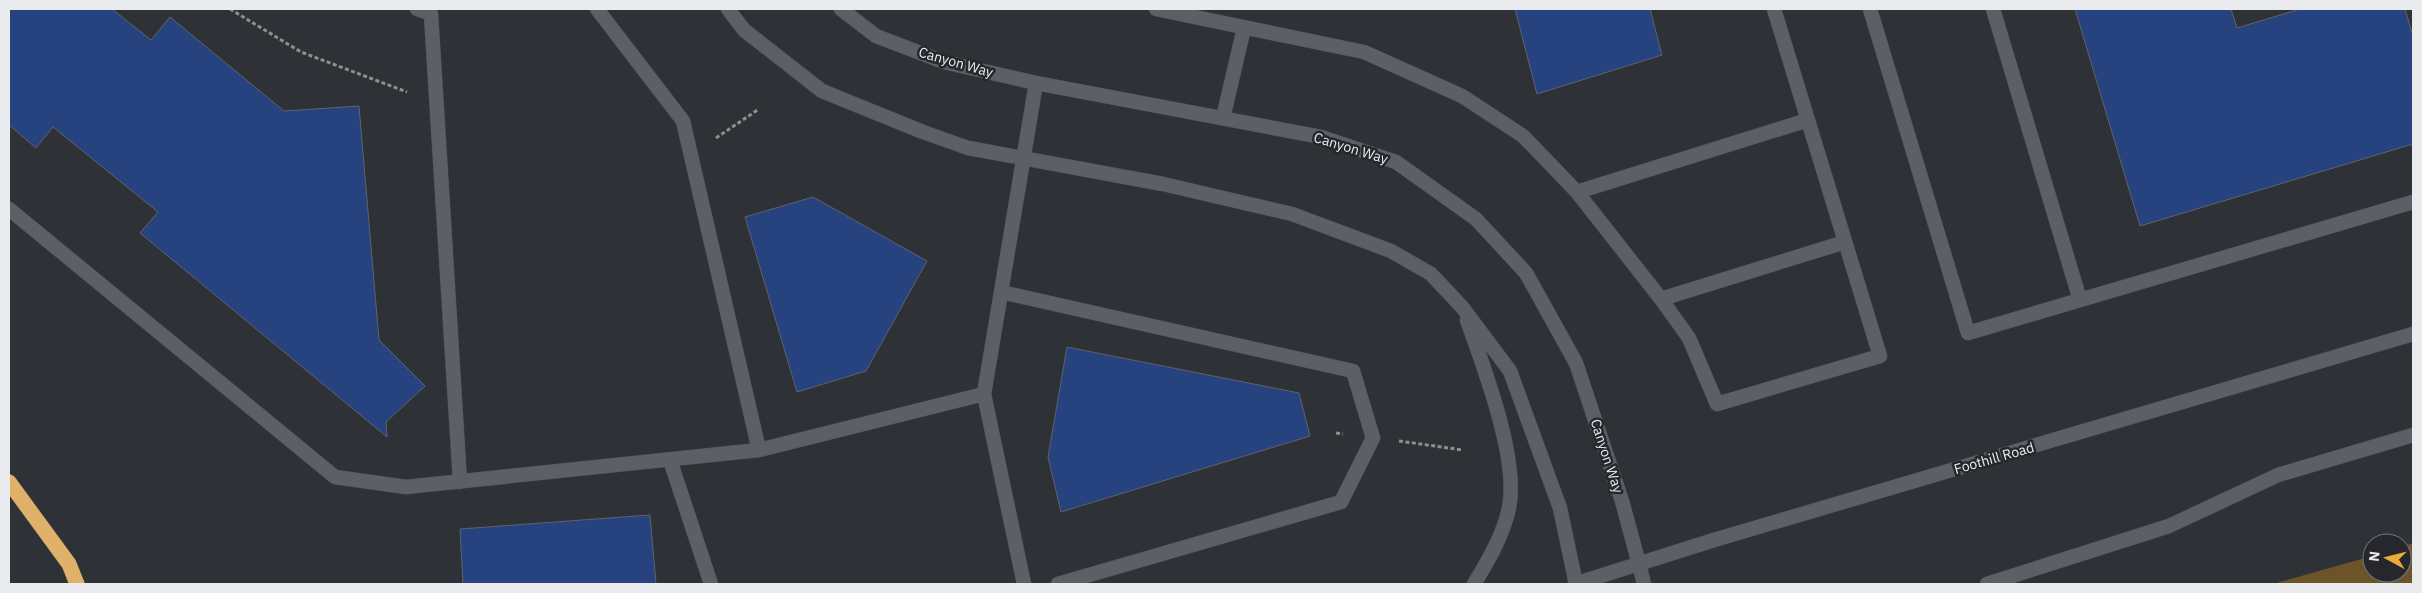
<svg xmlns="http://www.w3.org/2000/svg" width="2422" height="593" viewBox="0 0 2422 593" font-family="'IBM Plex Sans',sans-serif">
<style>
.green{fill:#6d5329}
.building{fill:#26427f;stroke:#606369}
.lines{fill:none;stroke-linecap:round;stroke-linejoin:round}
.service-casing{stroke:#4e5054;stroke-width:15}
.minor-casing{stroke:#4e5054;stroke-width:15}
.secondary-casing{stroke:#4e5054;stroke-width:15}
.motorway-casing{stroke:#4e5054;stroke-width:16}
.path{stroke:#8d8f93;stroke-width:3;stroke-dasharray:4 2.5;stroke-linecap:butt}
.service{stroke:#5c5f65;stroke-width:14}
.minor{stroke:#5c5f65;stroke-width:14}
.secondary{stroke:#5c5f65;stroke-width:14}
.motorway{stroke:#e0b269;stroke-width:15}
.labels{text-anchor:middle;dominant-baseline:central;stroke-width:5;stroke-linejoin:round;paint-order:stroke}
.street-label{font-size:14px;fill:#eaebef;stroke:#25272c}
</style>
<rect width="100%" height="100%" fill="#2e3136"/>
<!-- green -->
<path class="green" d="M 2413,543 L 2413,584 L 2273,584 L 2372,556 L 2372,573 L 2402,573 L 2402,547 Z"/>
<!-- building -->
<path class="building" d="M 9,9 L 112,9 L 151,40 L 170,17 L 284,111 L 359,106 L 379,340 L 425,386 L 386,422 L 387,437 L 140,233 L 158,212 L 53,127 L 36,148 L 9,125 Z
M 1515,9 L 1650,9 L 1662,55 L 1537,94 Z
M 2075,9 L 2231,9 L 2237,28 L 2300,9 L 2405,9 L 2413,36 L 2413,144 L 2140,226 Z
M 813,197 L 927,261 L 866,371 L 797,392 L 745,217 Z
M 1067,347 L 1299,393 L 1310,436 L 1061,512 L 1048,457 Z
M 650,515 L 656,584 L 463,584 L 460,529 Z"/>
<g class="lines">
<!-- service casing -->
<g class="service-casing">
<path id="service" d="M 417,9 L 431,14 L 460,482
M 597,9 L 683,121 L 759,450
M 1156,9 L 1364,52 L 1462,96 L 1523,136 L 1577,192 L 1661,299 L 1689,338 L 1717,404 L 1880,356 L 1774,9
M 1870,9 L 1968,333 L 2413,202
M 1993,9 L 2080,300
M 1223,118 L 1244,28
M 1577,192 L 1808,120
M 9,209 L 335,477 L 406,487 L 759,450 L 984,394 L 1036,83
M 1001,292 L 1353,371 L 1373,438 L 1341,502 L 1058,584
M 1661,299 L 1845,242
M 984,394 L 1024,584
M 670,460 L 711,584"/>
</g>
<!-- minor casing -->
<g class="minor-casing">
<path id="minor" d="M 728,9 L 744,30 L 822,91 L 923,132 L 968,148 L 1163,184 L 1292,214 L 1391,251 L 1431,274 L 1462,307 L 1510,371 L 1560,508 L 1576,584
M 841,9 L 876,36 L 944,62 L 1036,83 L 1321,137 L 1396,162 L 1476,219 L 1526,273 L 1576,363 L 1622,501 L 1639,564
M 1467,320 C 1484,368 1519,459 1509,508 C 1503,536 1488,561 1474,584"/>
</g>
<!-- secondary casing -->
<g class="secondary-casing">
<path id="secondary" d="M 1639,564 L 1644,584
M 1575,584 L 1714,540 L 2413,334
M 1987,584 L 2169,526 L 2278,475 L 2413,435"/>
</g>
<!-- motorway casing -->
<g class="motorway-casing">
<path id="motorway" d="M 9,482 L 69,564 L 77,584"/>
</g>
<!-- path -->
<path class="path" d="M 230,9 L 301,52 L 407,92
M 716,138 L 759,109
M 1336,433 L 1343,434
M 1399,441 L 1463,450"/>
<!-- service -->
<use href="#service" class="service"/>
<!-- minor -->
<use href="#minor" class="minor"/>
<!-- secondary -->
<use href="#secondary" class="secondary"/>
<!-- motorway -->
<use href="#motorway" class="motorway"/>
</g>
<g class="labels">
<!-- street labels -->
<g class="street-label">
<text transform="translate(956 62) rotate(16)">Canyon Way</text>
<text transform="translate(1351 148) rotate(17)">Canyon Way</text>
<text transform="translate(1607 456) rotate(72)">Canyon Way</text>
<text transform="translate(1994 458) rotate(-16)">Foothill Road</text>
</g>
</g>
<!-- border -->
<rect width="2422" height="593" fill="none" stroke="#eaebef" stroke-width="20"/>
<!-- north arrow -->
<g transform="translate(2387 558) rotate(277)"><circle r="24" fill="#25272c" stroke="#74757a"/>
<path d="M0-4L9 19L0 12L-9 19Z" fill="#e9aa38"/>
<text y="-8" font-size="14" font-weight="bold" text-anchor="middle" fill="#eaebef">N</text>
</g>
</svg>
